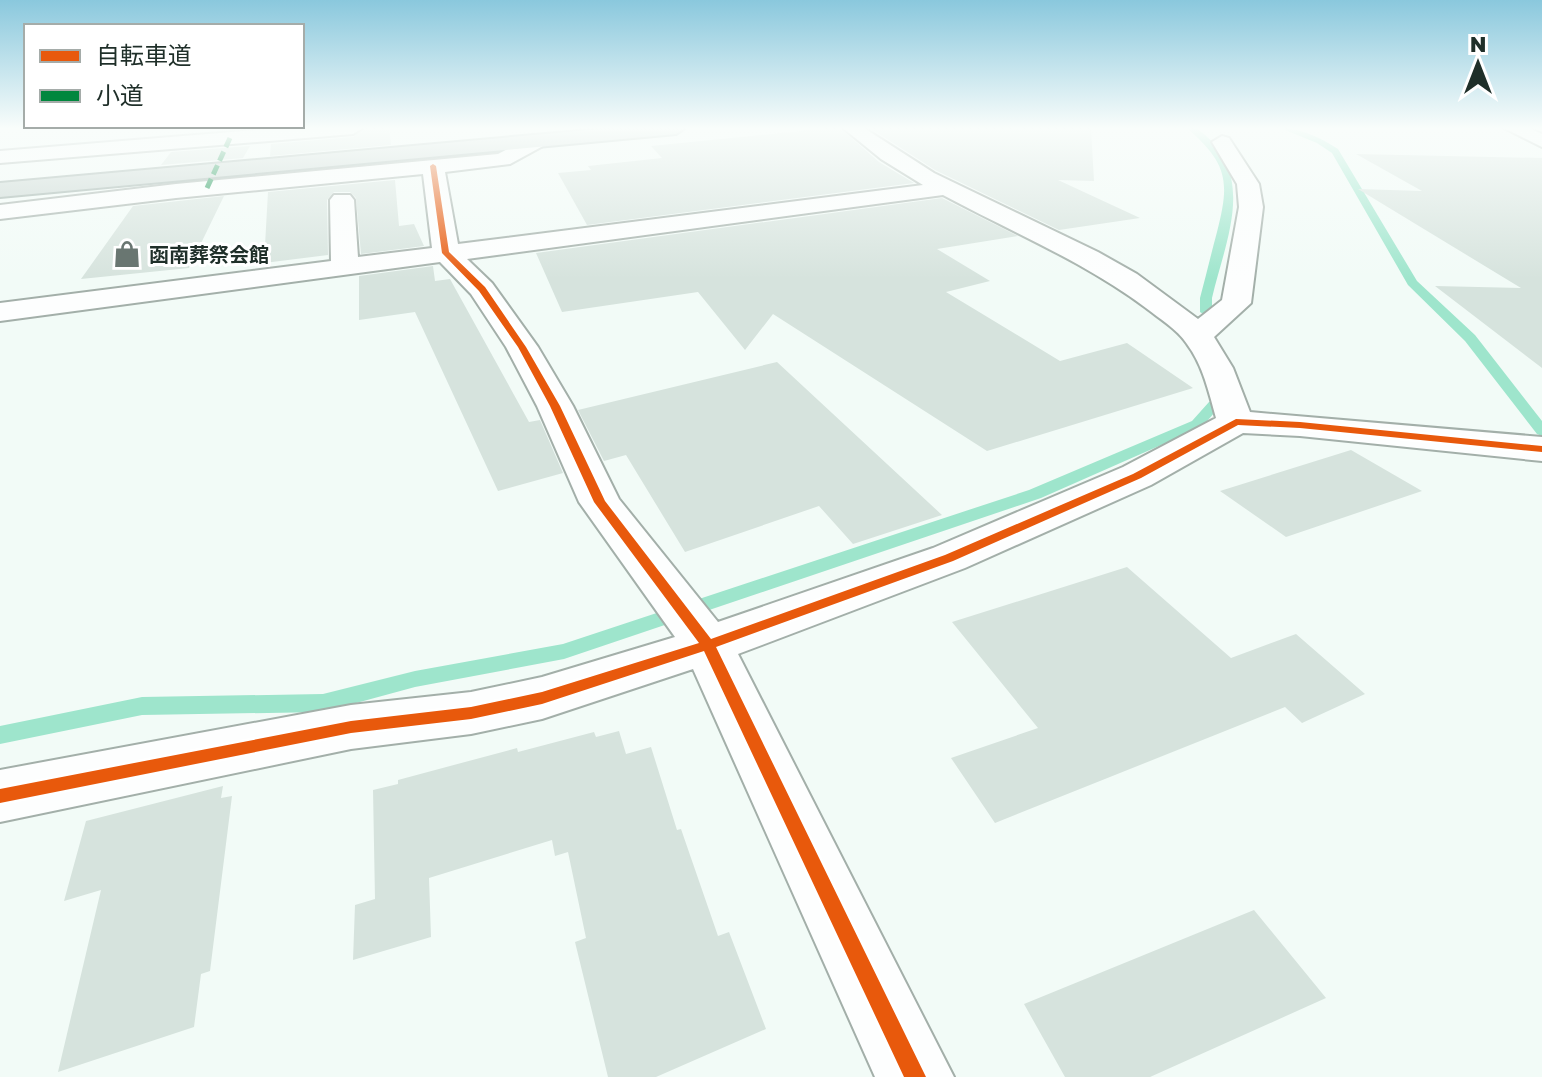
<svg xmlns="http://www.w3.org/2000/svg" width="1542" height="1077" viewBox="0 0 1542 1077" font-family="'Golos Text','Noto Sans JP',sans-serif">
<style>
.lines{fill:none;stroke-linecap:round;stroke-linejoin:round}
.stream{fill:#9ee5cc;fill-rule:evenodd}
.building{fill:#d6e3dd}
.street-casing{stroke:#a3afa9;stroke-width:4}
.secondary-casing{stroke:#a3afa9;stroke-width:4}
.highway-casing{stroke:#94a7a0;stroke-width:4}
.street{fill:#fdfefe;fill-rule:evenodd}
.secondary{fill:#fdfefe;fill-rule:evenodd}
.highway{fill:#c5d3ce;fill-rule:evenodd}
.quiet{stroke:#00873e;stroke-width:5;stroke-dasharray:10 5;stroke-linecap:butt}
.cycleway-casing{stroke:#fff;stroke-width:5}
.cycleway{fill:#e8590c;fill-rule:evenodd}
.labels{text-anchor:middle;dominant-baseline:central;stroke-width:6;stroke-linejoin:round;paint-order:stroke}
.far-poi-label{font-size:20px;font-weight:bold;fill:#1f2f29;stroke:#fff;text-anchor:start}
</style>
<rect width="100%" height="100%" fill="#f2fbf7"/>
<g class="lines">
<!-- stream -->
<path class="stream" d="M 1187,128 L 1196,128 C 1259,172 1226,238 1212,298 L 1212,312 L 1206,316 L 1200,312 L 1200,298 C 1206,276 1211,254 1217,232 C 1230,181 1228,164 1187,128 Z
M 1280,128 C 1301,128 1321,138 1338,149 L 1417,281 L 1475,335 L 1542,421 L 1542,436 L 1537,434 L 1465,341 L 1408,285 L 1332,153 L 1317,143 Z
M 1214,401 L 1221,405 L 1202,427 L 1041,498 L 564,659 L 415,687 L 323,712 L 142,715 L 0,744 L 0,726 L 142,697 L 323,694 L 415,671 L 563,644 L 1029,490 L 1192,421 L 1209,402 Z"/>
</g>
<!-- building -->
<path class="building" d="M 365,128 L 389,128 L 391,145 L 270,156 L 271,144 L 353,137 Z
M 831,128 L 840,128 L 879,162 L 914,183 L 587,225 L 558,173 L 591,170 L 588,166 L 662,158 L 651,146 Z
M 870,128 L 1091,128 L 1094,181 L 1058,180 L 1140,218 L 1059,230 L 935,170 Z
M 250,146 L 243,158 L 161,165 L 171,152 Z
M 1356,154 L 1542,158 L 1542,368 L 1435,286 L 1521,288 L 1358,189 L 1422,191 Z
M 395,180 L 399,226 L 414,224 L 424,246 L 361,254 L 356,198 L 350,192 L 334,192 L 327,200 L 328,255 L 264,263 L 268,192 Z
M 224,196 L 189,268 L 81,279 L 133,206 Z
M 942,198 L 1018,236 L 937,249 L 990,281 L 946,292 L 1060,361 L 1127,343 L 1193,388 L 987,451 L 773,314 L 745,350 L 698,292 L 562,312 L 536,253 Z
M 433,266 L 435,281 L 450,279 L 529,422 L 540,420 L 563,473 L 498,491 L 415,312 L 359,320 L 359,276 Z
M 777,362 L 942,515 L 853,544 L 819,506 L 685,552 L 626,455 L 604,461 L 578,410 Z
M 1351,450 L 1422,491 L 1286,537 L 1220,491 Z
M 1127,567 L 1231,658 L 1296,634 L 1365,694 L 1302,723 L 1285,707 L 995,823 L 951,758 L 1038,728 L 952,622 Z
M 619,731 L 626,754 L 651,747 L 677,830 L 681,829 L 718,936 L 729,932 L 766,1029 L 656,1077 L 608,1077 L 575,942 L 586,938 L 568,852 L 555,856 L 552,840 L 429,878 L 431,937 L 353,960 L 355,905 L 375,899 L 373,790 L 398,784 L 398,780 L 517,748 L 518,752 L 594,732 L 596,737 Z
M 223,786 L 221,798 L 232,796 L 210,971 L 201,974 L 194,1027 L 58,1072 L 101,890 L 64,901 L 86,821 Z
M 1254,910 L 1326,998 L 1150,1077 L 1065,1077 L 1024,1004 Z"/>
<g class="lines">
<!-- street casing -->
<g class="street-casing">
<path id="street" d="M 282,128 L 362,128 L 353,134 L 0,163 L 0,151 Z
M 843,128 L 864,128 L 934,173 L 1098,252 L 1137,274 L 1198,319 L 1222,300 L 1239,207 L 1237,184 L 1212,142 L 1222,136 L 1229,138 L 1259,184 L 1263,207 L 1251,303 L 1214,337 L 1233,368 L 1250,412 L 1542,437 L 1542,461 L 1300,436 L 1243,433 L 1151,485 L 965,568 L 738,654 L 954,1077 L 875,1077 L 693,669 L 542,719 L 471,734 L 351,749 L 0,822 L 0,770 L 351,705 L 471,692 L 542,677 L 675,637 L 579,502 L 537,406 L 506,347 L 471,294 L 440,262 L 0,321 L 0,303 L 331,261 L 330,200 L 334,195 L 350,195 L 354,200 L 358,257 L 432,248 L 423,174 L 176,198 L 0,219 L 0,205 L 176,184 L 498,154 L 529,138 L 543,138 L 546,142 L 543,146 L 510,164 L 445,172 L 458,244 L 923,185 L 881,159 ZM 943,195 C 1012,232 1083,261 1146,308 C 1160,319 1177,329 1187,344 C 1203,365 1209,393 1216,418 L 1123,467 L 933,548 L 718,622 L 619,499 L 573,406 L 538,347 L 492,283 L 467,259 Z"/>
</g>
<!-- secondary casing -->
<g class="secondary-casing">
<path id="secondary" d="M 1504,128 L 1529,128 L 1542,134 L 1542,147 Z"/>
</g>
<!-- highway casing -->
<g class="highway-casing">
<path id="highway" d="M 612,128 L 685,128 L 676,134 L 0,197 L 0,183 Z"/>
</g>
<!-- street -->
<use href="#street" class="street"/>
<!-- secondary -->
<use href="#secondary" class="secondary"/>
<!-- highway -->
<use href="#highway" class="highway"/>
<!-- quiet -->
<path class="quiet" d="M 207,188 L 230,138"/>
<!-- cycleway casing -->
<g class="cycleway-casing">
<path id="cycleway" d="M 433,164 L 436,166 L 449,252 L 485,287 L 526,347 L 560,406 L 605,501 L 711,639 L 945,555 L 1133,474 L 1236,419 L 1300,422 L 1542,446 L 1542,452 L 1300,428 L 1238,425 L 1141,478 L 953,561 L 716,647 L 926,1077 L 904,1077 L 704,651 L 542,704 L 471,719 L 351,733 L 0,803 L 0,789 L 351,721 L 471,707 L 542,692 L 699,643 L 594,502 L 550,406 L 518,347 L 479,291 L 442,253 L 430,166 Z"/>
</g>
<!-- cycleway -->
<use href="#cycleway" class="cycleway"/>
</g>
<!-- sky -->
<linearGradient id="sky" x2="0" y2="1"><stop stop-color="#8ac8dd"/><stop offset="0.46" stop-color="#f9fdfb"/><stop offset="1" stop-color="#f9fdfb" stop-opacity="0"/></linearGradient>
<rect width="1542" height="279" fill="url(#sky)"/>
<!-- icons -->
<defs>
<g id="shop-bare" transform="scale(2.16)"><path d="M-5-2.5h2.3a2.7 3.5 0 0 1 5.4 0H5L5.5 6h-11ZM-1.5-2.5h3a1.5 2.3 0 0 0-3 0Z" fill="#697671" stroke="#fff" stroke-width="2.5" paint-order="stroke"/></g>
</defs>
<g fill-rule="evenodd">
<use href="#shop-bare" x="127" y="254"/>
</g>
<g class="labels">
<!-- far-poi labels -->
<g class="far-poi-label">
<text x="149" y="254">函南葬祭会館</text>
</g>
</g>
<!-- legend -->
<rect x="24" y="24" width="280" height="104" fill="#ffffff" stroke="#a5aca9" stroke-width="2"/>
<rect x="40" y="50" width="40" height="12" fill="#e8590c" stroke="#a5aca9" stroke-width="2"/>
<text x="96" y="64" font-size="24" fill="#1f2f29">自転車道</text>
<rect x="40" y="90" width="40" height="12" fill="#00873e" stroke="#a5aca9" stroke-width="2"/>
<text x="96" y="104" font-size="24" fill="#1f2f29">小道</text>
<!-- north arrow -->
<g transform="translate(1478 64)" stroke="#ffffff" stroke-width="6" paint-order="stroke">
<path d="M0-6L14 30L0 20L-14 30Z" fill="#1f2f29"/>
<text y="-12" font-size="22" font-weight="bold" text-anchor="middle" fill="#1f2f29">N</text>
</g>
</svg>
